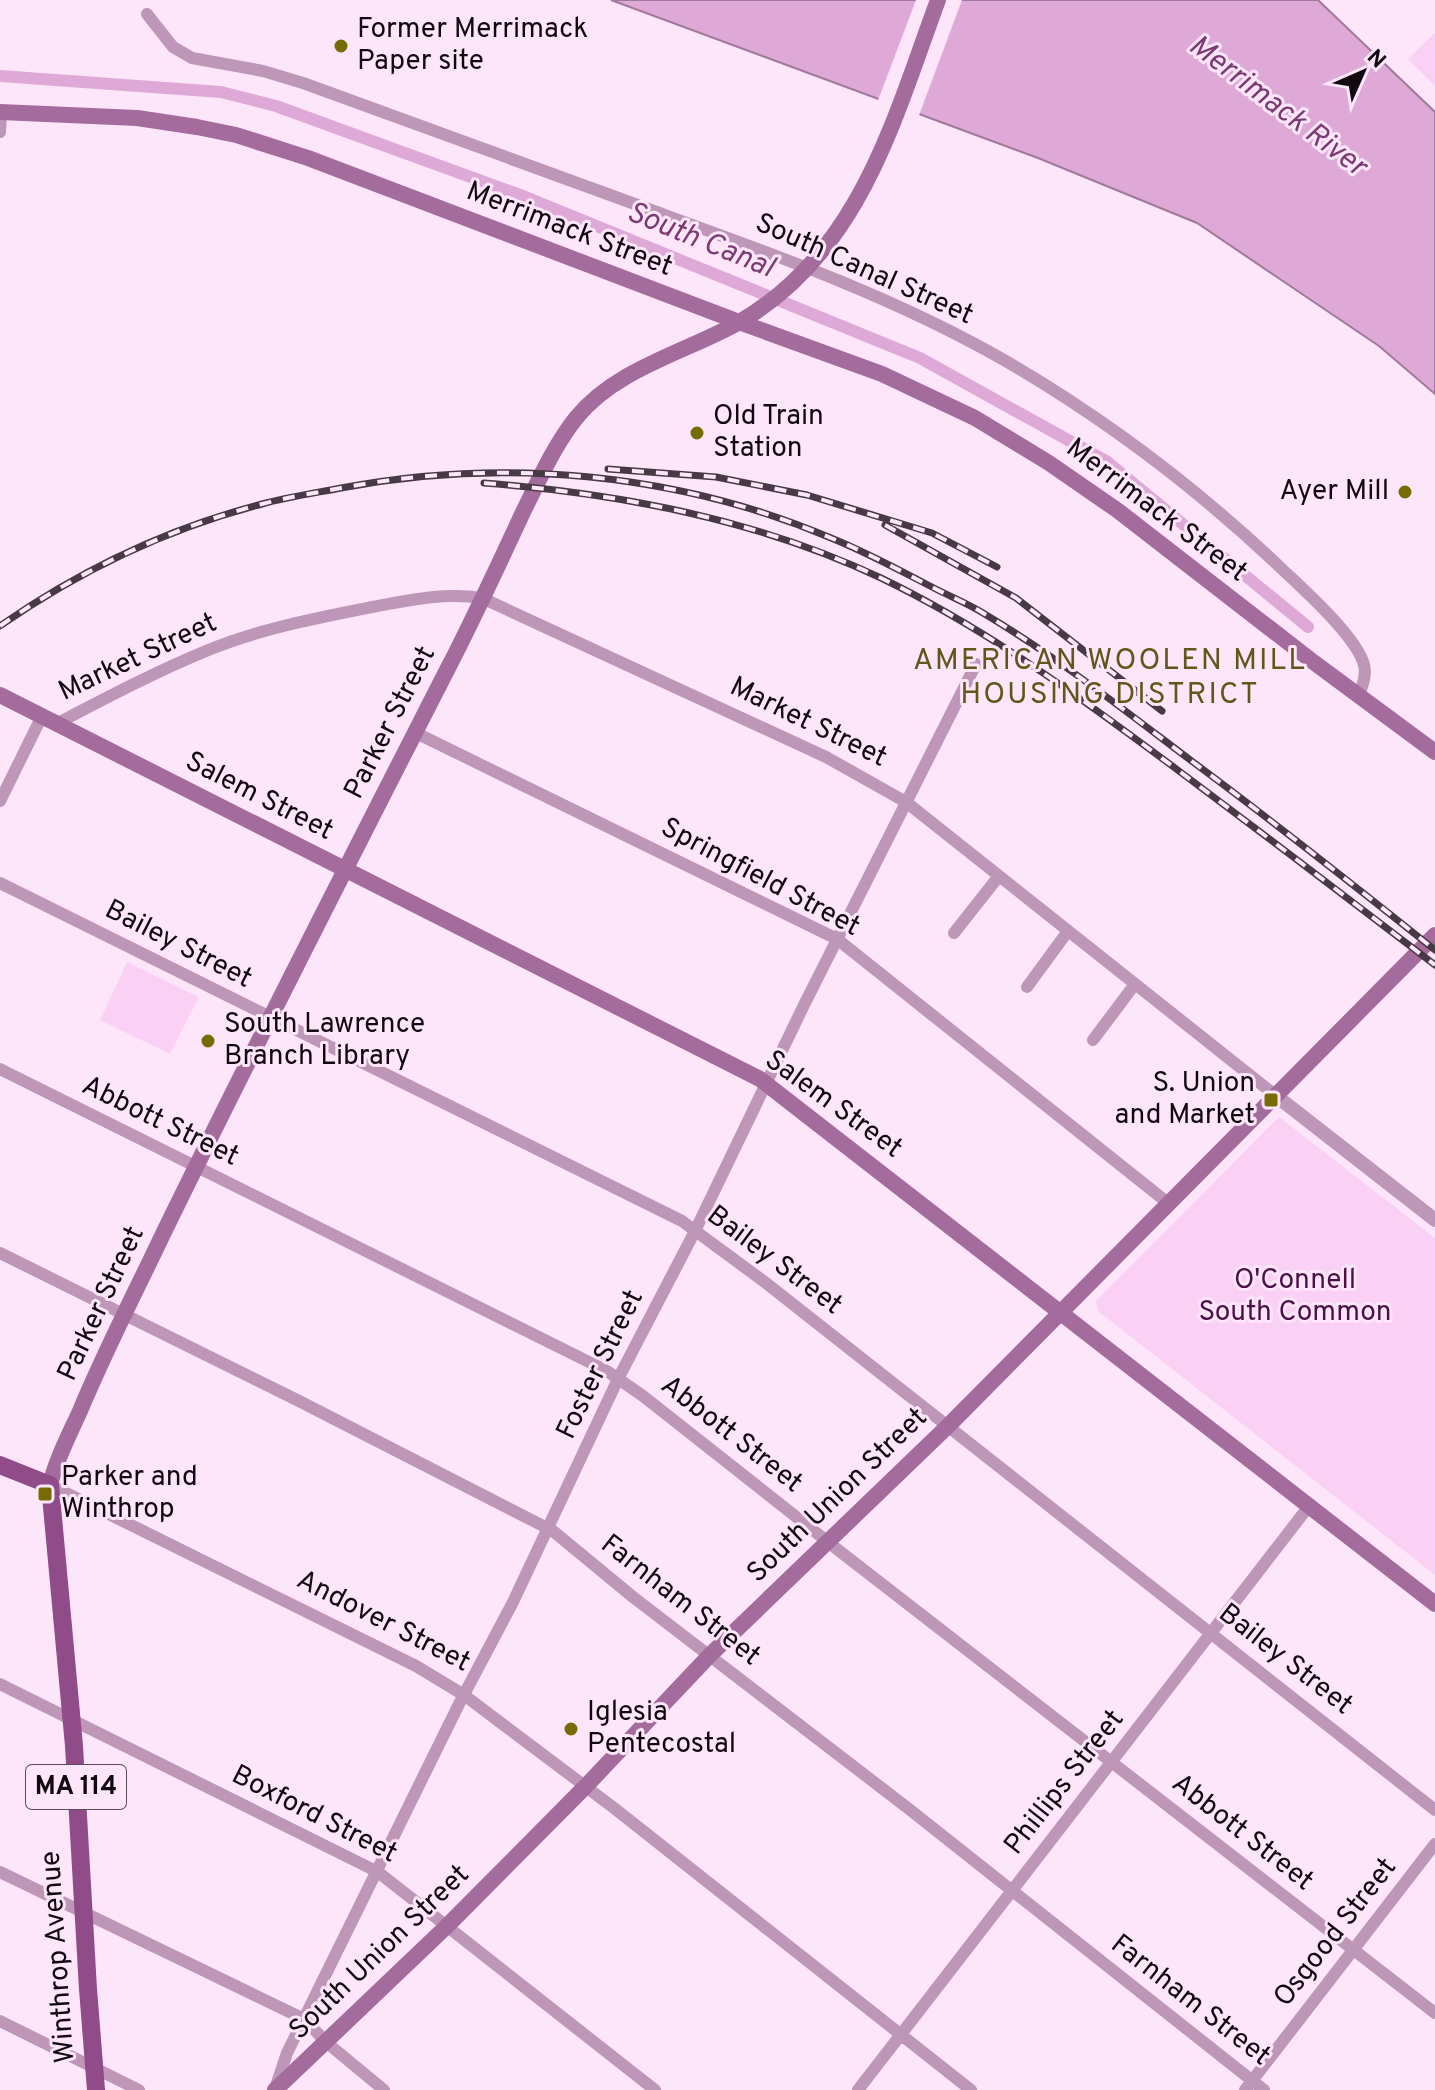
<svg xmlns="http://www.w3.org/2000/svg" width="1435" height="2090" viewBox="0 0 1435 2090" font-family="Overpass,sans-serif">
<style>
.green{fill:#fad1f4}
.water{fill:#dfa9d7;stroke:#a1799b;stroke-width:2}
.pier{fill:#fee6fa}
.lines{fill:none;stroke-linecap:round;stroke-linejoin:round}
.canal{stroke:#dfa9d7;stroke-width:12}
.minor{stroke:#be96b8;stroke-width:12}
.tertiary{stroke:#be96b8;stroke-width:14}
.secondary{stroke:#a46b9d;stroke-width:16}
.primary{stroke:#904b89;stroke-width:18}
.rail-casing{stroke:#473a45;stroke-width:7}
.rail{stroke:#fee6fa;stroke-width:4;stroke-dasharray:12;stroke-linecap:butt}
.poi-dot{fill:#776b03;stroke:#fee6fa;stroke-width:3}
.labels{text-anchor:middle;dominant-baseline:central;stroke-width:6;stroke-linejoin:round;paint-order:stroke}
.shield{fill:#fee6fa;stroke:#584b56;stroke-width:2}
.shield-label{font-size:26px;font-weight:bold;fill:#110810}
.poi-label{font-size:28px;fill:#110810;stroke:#fee6fa;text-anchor:start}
.street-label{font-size:28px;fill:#110810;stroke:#fee6fa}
.park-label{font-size:28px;fill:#4e0f49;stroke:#fee6fa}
.water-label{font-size:30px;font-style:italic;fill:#7a3a73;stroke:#fee6fa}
.neighbourhood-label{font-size:30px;letter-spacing:2px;fill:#60571b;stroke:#fee6fa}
</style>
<rect width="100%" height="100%" fill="#fee6fa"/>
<!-- green -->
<path class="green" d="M 1435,33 L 1435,86 L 1408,59 Z
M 127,962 L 199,997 L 170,1054 L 100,1020 Z
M 1279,1117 L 1435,1238 L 1435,1575 L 1098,1311 L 1096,1301 Z"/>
<!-- water -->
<path class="water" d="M 611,0 L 1318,0 L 1435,112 L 1435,394 L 1379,346 L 1197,223 L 1038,158 Z"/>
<!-- pier -->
<path class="pier" d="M 916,0 L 962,0 L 918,118 L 877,103 Z"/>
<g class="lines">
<!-- canal -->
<path class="canal" d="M 0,76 L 221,92 L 276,106 L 523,196 L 920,358 L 1106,461 L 1308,627"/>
<!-- minor -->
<path class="minor" d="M 147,14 L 173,47 L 192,58 L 263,71 L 303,83 C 420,125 537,168 654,211 C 773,254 894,297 1004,360 C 1104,418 1198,489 1282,569 C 1303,589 1357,637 1364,665 C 1367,675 1362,686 1359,696
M 0,132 L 1,112
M 56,724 C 106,698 155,672 206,651 C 259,629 316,618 372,607 C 409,600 445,592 482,598 L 826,757 L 906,802 L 1275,1095
M 414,732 L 837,939 L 1168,1203
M 0,801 L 42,716
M 0,883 L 682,1221 L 766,1283 L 1435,1810
M 954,933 L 999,876
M 1027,987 L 1068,931
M 1093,1040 L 1135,984
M 0,1069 L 607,1371 L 643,1396 L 842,1553 L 1435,2013
M 0,1253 L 299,1401 L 553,1531 L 633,1597 L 909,1809 L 1264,2090
M 50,1485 L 416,1666 L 464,1695 L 614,1808 L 971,2090
M 0,1684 L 378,1872 L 655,2090
M 0,1872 L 304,2019 L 326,2042 L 384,2090
M 0,2021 L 139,2090
M 275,2089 L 287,2053 L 459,1704 L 513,1602 L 618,1379 L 695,1231 L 803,1007 L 976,664
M 858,2090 L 1309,1506
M 1245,2090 L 1435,1844"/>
<!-- tertiary -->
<path class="tertiary" d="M 1275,1095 L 1435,1220"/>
<!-- secondary -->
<path class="secondary" d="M 0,112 L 137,118 L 197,127 L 236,135 L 308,158 L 739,322 L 882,374 L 975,418 L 1049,463 L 1117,510 L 1312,661 L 1435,752
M 0,695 L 760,1079 L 1435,1604
M 50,1485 C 56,1460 69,1435 80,1411 C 105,1351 135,1293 163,1234 C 255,1045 351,858 447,670 C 474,618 499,564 524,510 C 540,478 554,446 576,418 C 616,369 683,353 736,324 C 859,255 893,122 938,0
M 275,2090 L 446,1927 L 585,1787 L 710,1655 L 948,1426 L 1435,935"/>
<!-- primary -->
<path class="primary" d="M 0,1465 L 50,1485 L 74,1746 L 88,1989 L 96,2090"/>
<!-- rail casing -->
<g class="rail-casing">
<path id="rail" d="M 608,469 L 716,477 L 807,495 L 932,533 L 997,567
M 484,483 C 621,494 756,519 881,578 C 987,629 1081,698 1175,768 C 1262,833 1349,899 1435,965
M 885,525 L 1016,598 L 1162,711
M 0,626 C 79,571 169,528 262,504 C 288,497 315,493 341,488 C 504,457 678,473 831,538 C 866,552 899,570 932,587 C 949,596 967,603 983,613 C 1057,657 1124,710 1193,762 C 1275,823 1355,886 1435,950"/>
</g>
<!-- rail -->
<use href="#rail" class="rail"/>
</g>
<!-- markers -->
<g class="poi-dot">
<circle cx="341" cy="46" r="8"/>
<circle cx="697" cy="433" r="8"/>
<circle cx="1405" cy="492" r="8"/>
<circle cx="208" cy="1041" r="8"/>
<rect x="1263" y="1092" width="16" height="16" rx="4"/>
<rect x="37" y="1486" width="16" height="16" rx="4"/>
<circle cx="571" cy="1729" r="8"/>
</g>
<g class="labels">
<!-- shield labels -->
<rect class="shield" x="26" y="1765" width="100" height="44" rx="6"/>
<g class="shield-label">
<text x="76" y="1787">MA 114</text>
</g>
<!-- poi labels -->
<g class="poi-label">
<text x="357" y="30">Former Merrimack<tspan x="357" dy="32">Paper site</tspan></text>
<text x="713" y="417">Old Train<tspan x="713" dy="32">Station</tspan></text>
<text x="1389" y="492" text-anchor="end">Ayer Mill</text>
<text x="224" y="1025">South Lawrence<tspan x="224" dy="32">Branch Library</tspan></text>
<text x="1255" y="1084" text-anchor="end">S. Union<tspan x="1255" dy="32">and Market</tspan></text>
<text x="61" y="1478">Parker and<tspan x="61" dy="32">Winthrop</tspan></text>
<text x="587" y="1713">Iglesia<tspan x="587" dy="32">Pentecostal</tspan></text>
</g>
<!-- street labels -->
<g class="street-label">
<text transform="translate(569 230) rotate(21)">Merrimack Street</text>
<text transform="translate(864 270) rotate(24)">South Canal Street</text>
<text transform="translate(1156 511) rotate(37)">Merrimack Street</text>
<text transform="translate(138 658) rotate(-25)">Market Street</text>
<text transform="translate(391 723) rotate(-63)">Parker Street</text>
<text transform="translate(808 723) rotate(26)">Market Street</text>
<text transform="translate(259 797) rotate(27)">Salem Street</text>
<text transform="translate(760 878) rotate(28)">Springfield Street</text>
<text transform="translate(178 945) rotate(27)">Bailey Street</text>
<text transform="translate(833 1105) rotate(36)">Salem Street</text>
<text transform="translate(160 1122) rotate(26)">Abbott Street</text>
<text transform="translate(774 1261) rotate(37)">Bailey Street</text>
<text transform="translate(102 1304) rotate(-65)">Parker Street</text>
<text transform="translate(601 1365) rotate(-64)">Foster Street</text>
<text transform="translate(731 1435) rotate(38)">Abbott Street</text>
<text transform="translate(838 1496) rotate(-44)">South Union Street</text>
<text transform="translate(680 1601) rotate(38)">Farnham Street</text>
<text transform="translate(383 1622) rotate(27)">Andover Street</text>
<text transform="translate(1285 1660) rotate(38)">Bailey Street</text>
<text transform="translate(1065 1783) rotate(-52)">Phillips Street</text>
<text transform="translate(314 1815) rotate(27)">Boxford Street</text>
<text transform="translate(1242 1833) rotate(38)">Abbott Street</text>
<text transform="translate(1336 1933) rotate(-52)">Osgood Street</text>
<text transform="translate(380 1953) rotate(-44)">South Union Street</text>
<text transform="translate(59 1957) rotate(-94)">Winthrop Avenue</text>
<text transform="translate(1190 2001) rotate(38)">Farnham Street</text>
</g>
<!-- park labels -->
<g class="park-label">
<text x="1295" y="1281">O'Connell<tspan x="1295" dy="32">South Common</tspan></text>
</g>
<!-- water labels -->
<g class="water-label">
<text transform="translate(1277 107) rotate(37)">Merrimack River</text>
<text transform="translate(700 241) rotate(22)">South Canal</text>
</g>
<!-- neighbourhood labels -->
<g class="neighbourhood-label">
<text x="1110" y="661">AMERICAN WOOLEN MILL<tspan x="1110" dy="34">HOUSING DISTRICT</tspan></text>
</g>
</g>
<!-- north arrow -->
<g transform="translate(1363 72) rotate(45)" stroke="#fee6fa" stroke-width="6" paint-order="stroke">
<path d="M0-6L14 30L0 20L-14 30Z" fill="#110810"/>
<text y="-12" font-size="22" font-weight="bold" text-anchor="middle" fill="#110810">N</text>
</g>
</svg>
